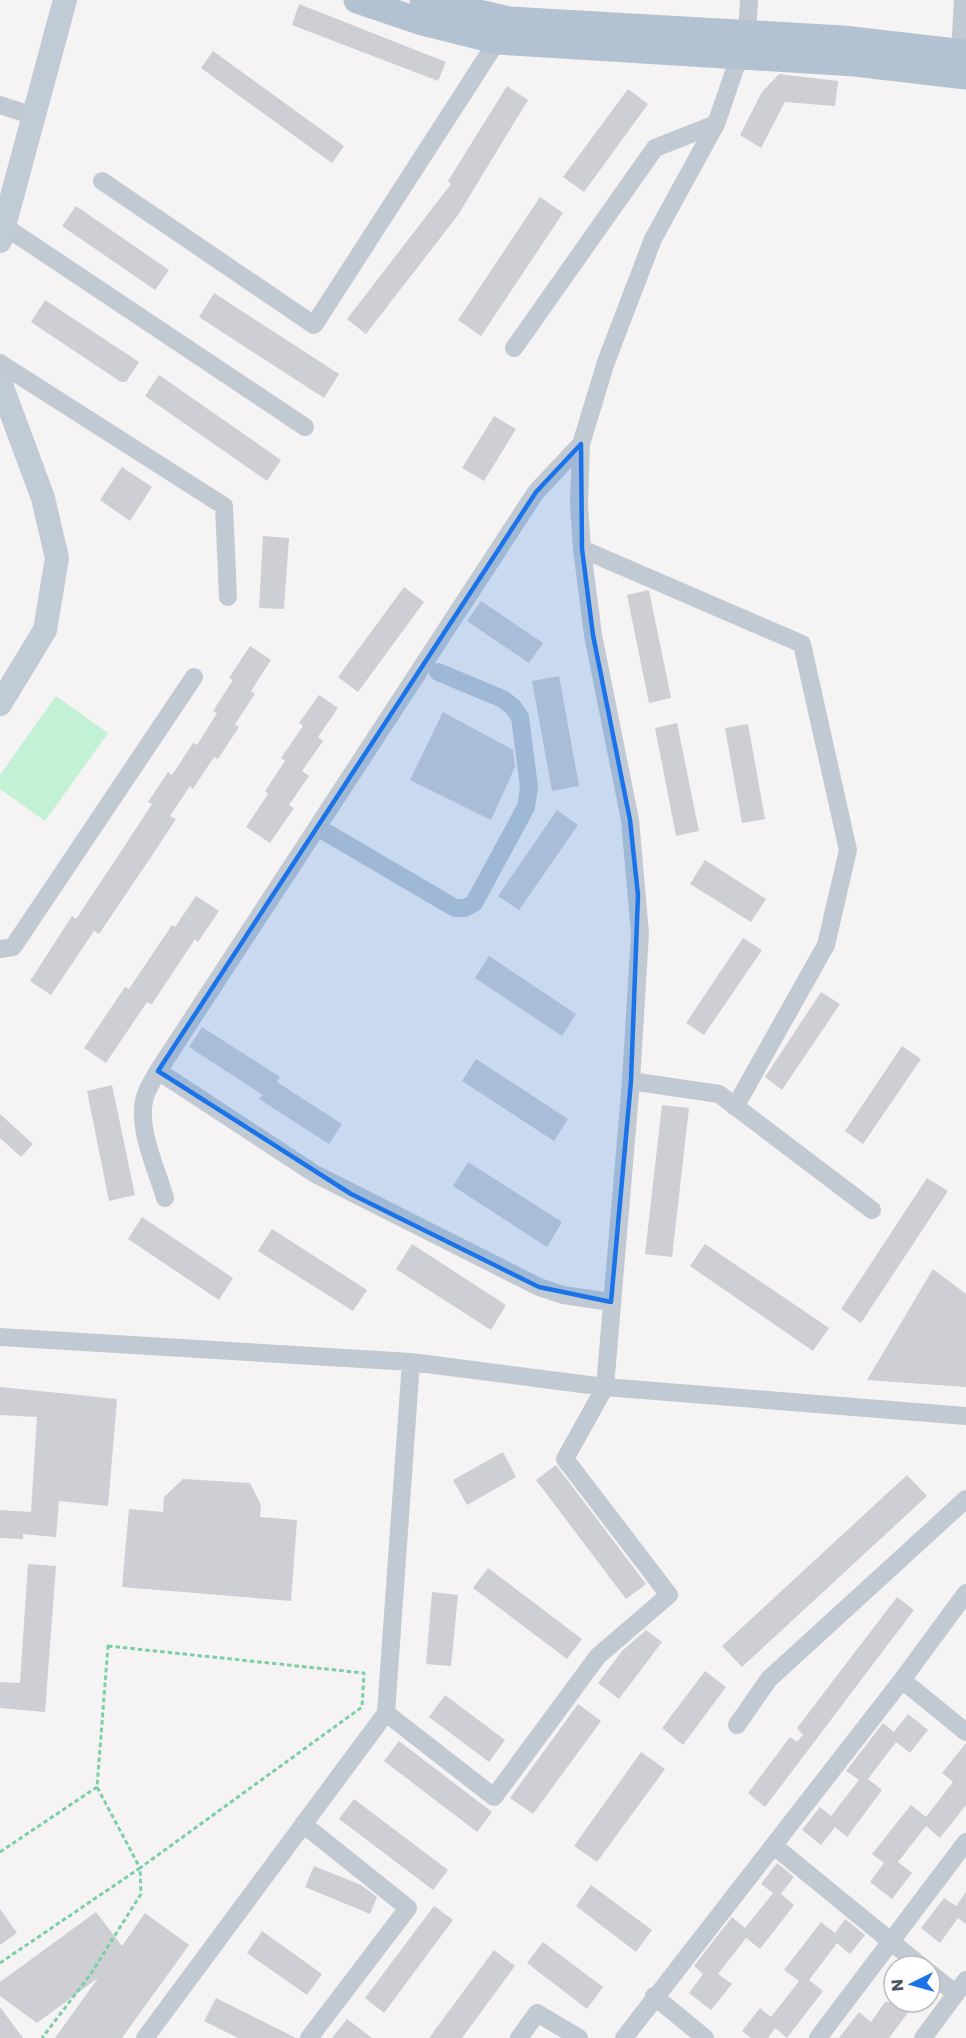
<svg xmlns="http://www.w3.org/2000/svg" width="966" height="2038" viewBox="0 0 966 2038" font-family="Poppins,sans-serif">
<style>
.green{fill:#c3f1d5}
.building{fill:#cdcfd5}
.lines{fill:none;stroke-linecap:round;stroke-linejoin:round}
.path{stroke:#7ad0a6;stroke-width:3;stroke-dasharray:4.5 3;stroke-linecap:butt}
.street{stroke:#c1cad2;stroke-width:18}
.secondary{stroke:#c1cbd6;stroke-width:24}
.primary{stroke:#b3c2d1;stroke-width:27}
.marked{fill:#1a73e8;fill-opacity:0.2;stroke:#1a73e8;stroke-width:4.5;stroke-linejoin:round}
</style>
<rect width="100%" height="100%" fill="#f5f3f3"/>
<!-- green -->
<path class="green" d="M 56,696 L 108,733 L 45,821 L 0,789 L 0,775 Z"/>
<!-- building -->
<path class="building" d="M 299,4 L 446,62 L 438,81 L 292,25 Z
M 213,51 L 344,146 L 332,163 L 201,68 Z
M 779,74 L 838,81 L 835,106 L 785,102 L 761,148 L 740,135 L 762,92 Z
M 507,86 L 528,100 L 458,215 L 366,334 L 347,319 L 451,184 L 448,181 Z
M 628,89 L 648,104 L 584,192 L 563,177 Z
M 540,197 L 563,213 L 481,336 L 458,320 Z
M 76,206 L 169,270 L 155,290 L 62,226 Z
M 214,293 L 339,374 L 324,398 L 199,317 Z
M 45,300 L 139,362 L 126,382 L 121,382 L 31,322 Z
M 159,375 L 281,460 L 267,481 L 145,396 Z
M 494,416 L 516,429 L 484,481 L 462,468 Z
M 122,467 L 152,487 L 130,521 L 100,500 Z
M 263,536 L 289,538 L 284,609 L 259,608 Z
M 404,587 L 424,602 L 358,692 L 338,677 Z
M 649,590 L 671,698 L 649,703 L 627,595 Z
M 481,601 L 543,643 L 529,663 L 467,621 Z
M 250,646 L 271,660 L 251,691 L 255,694 L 235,724 L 239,727 L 218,759 L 214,757 L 193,789 L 190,786 L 170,816 L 176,819 L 155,851 L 99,934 L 94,931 L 51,995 L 30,981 L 72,916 L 76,919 L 118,856 L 152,804 L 148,802 L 168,772 L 172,775 L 193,743 L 197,745 L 217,713 L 213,711 L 233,680 L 229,678 Z
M 559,676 L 579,786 L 552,791 L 532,681 Z
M 319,695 L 338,708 L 318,737 L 323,741 L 302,771 L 309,776 L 289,805 L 294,808 L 270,843 L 246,827 L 268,794 L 265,791 L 285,761 L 281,758 L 303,726 L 299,723 Z
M 443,712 L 513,750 L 515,767 L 491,820 L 410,780 Z
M 677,723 L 699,831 L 676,836 L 655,728 Z
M 748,724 L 765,819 L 742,823 L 725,728 Z
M 557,810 L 578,825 L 519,910 L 498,896 Z
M 705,860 L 766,899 L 751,922 L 690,884 Z
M 196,896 L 219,911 L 198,942 L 195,939 L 152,1004 L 147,1002 L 106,1063 L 84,1048 L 125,987 L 129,989 L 172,925 L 175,927 Z
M 743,938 L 762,950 L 704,1035 L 686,1023 Z
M 489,956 L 576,1014 L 562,1036 L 475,978 Z
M 821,992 L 840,1004 L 782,1090 L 765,1077 Z
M 202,1027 L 280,1077 L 277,1082 L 342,1124 L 329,1144 L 259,1099 L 263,1095 L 189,1047 Z
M 902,1046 L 921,1059 L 863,1144 L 845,1131 Z
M 476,1059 L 568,1119 L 554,1141 L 462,1081 Z
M 112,1085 L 135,1195 L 109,1201 L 87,1091 Z
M 662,1105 L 689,1108 L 672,1257 L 645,1254 Z
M 0,1114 L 33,1144 L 21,1157 L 0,1138 Z
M 468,1162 L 562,1222 L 547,1247 L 453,1186 Z
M 927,1178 L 948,1191 L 861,1323 L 841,1309 Z
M 142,1217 L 233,1278 L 219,1300 L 128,1239 Z
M 272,1229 L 367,1290 L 353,1311 L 258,1251 Z
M 412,1244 L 506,1305 L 491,1330 L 396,1269 Z
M 705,1244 L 829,1328 L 813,1351 L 690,1266 Z
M 933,1269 L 966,1294 L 966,1387 L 867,1380 Z
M 0,1387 L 117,1399 L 108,1506 L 59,1501 L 56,1537 L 23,1534 L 23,1539 L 0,1538 L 0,1510 L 31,1512 L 37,1417 L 0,1415 Z
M 503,1452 L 516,1477 L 467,1505 L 453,1480 Z
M 556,1465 L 646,1584 L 626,1599 L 536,1480 Z
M 907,1475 L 927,1496 L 742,1667 L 722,1646 Z
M 183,1479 L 250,1483 L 261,1505 L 260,1517 L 297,1520 L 291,1601 L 122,1587 L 129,1509 L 163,1512 L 164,1497 Z
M 28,1564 L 56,1566 L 45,1712 L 0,1708 L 0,1682 L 20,1683 Z
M 488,1568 L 582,1639 L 567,1659 L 473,1588 Z
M 432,1592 L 458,1595 L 451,1666 L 426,1664 Z
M 897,1597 L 914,1610 L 765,1807 L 748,1793 L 790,1737 L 797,1742 L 803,1735 L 797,1728 Z
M 646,1630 L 662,1642 L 619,1699 L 598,1683 L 622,1651 Z
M 705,1671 L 726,1687 L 683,1745 L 662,1728 Z
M 445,1695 L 505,1740 L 489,1762 L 429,1717 Z
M 578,1704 L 601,1721 L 533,1814 L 510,1798 Z
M 908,1714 L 928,1730 L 910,1753 L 896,1742 L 868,1779 L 882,1790 L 847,1837 L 835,1827 L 821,1845 L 802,1830 L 820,1807 L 831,1816 L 859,1780 L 846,1771 L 883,1723 L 894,1732 Z
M 399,1741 L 492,1812 L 477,1832 L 384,1761 Z
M 966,1743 L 966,1805 L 940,1838 L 926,1826 L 898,1862 L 912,1873 L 892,1899 L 870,1882 L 884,1863 L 872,1854 L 911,1805 L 926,1817 L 953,1782 L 942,1773 Z
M 641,1752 L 665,1769 L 597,1862 L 574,1846 Z
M 354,1799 L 448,1870 L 433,1890 L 339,1819 Z
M 777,1863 L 794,1877 L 781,1894 L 794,1905 L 760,1949 L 746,1938 L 718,1974 L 732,1984 L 711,2010 L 689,1993 L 703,1974 L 694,1966 L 732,1917 L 745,1928 L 773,1893 L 761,1884 Z
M 314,1866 L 361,1885 L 377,1897 L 370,1914 L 305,1887 Z
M 591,1885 L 652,1930 L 636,1952 L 576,1906 Z
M 966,1892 L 966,1924 L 958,1918 L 940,1943 L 921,1928 L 944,1898 L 956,1906 Z
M 434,1906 L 453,1920 L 384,2013 L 365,1998 Z
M 0,1909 L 17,1933 L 0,1945 Z
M 96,1912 L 122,1946 L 145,1913 L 189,1945 L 122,2038 L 55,2038 L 98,1978 L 37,2023 L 0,1996 L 0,1982 Z
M 845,1919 L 865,1935 L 850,1954 L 837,1943 L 809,1980 L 823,1991 L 787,2038 L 775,2028 L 768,2038 L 751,2038 L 742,2031 L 760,2008 L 771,2017 L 799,1981 L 784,1970 L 821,1922 L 835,1933 Z
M 262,1931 L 322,1974 L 307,1995 L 247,1953 Z
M 543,1942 L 603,1987 L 587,2009 L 527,1963 Z
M 494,1950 L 515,1966 L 462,2038 L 429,2038 Z
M 216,1998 L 296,2038 L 238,2038 L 204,2021 Z
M 885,2002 L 916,2002 L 889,2038 L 839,2038 L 859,2012 L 871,2022 Z
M 0,2007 L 23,2038 L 0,2038 Z
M 347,2019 L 372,2038 L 332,2038 Z"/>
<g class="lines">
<!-- path -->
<path class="path" d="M 108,1646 L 364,1673 L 362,1707 L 140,1868 L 97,1787 Z
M 0,1852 L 97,1787
M 0,1963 L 140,1868 L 141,1894 L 90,1975 L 42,2038"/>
<!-- street -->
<path class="street" d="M 960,52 L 963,0
M 0,105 L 34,116
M 102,181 L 314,325 L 503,32
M 4,226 L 305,427
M 514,348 L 655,148 L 716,124
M 0,363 L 224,506 L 228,597
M 582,549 L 802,644 L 848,850 L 826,945 L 735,1107
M 317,827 L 455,908 L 465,908 L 474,903 L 526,807 L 529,787 L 520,717 L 513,707 L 503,699 L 438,672
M 0,949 L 13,947 L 194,677
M 158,1071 L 315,1174 L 539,1287 L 563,1295 L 611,1302
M 631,1081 L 719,1094 L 872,1210
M 165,1198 C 157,1170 138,1131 144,1101 C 146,1090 153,1080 158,1071 L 536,492 L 581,444
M 0,1337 L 411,1362 L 605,1387 L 966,1416
M 902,1680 L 966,1732
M 386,1713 L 494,1797 L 598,1656 L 669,1595 L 565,1459 L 605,1387 L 631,1081 L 640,933 L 630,820 L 593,635 L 582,549 L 579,504 L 581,444 L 606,362 L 653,239 L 716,124 L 747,34 L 749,0
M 737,1725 L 769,1679 L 966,1499
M 303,1824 L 408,1908 L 309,2038
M 774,1846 L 921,1966
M 930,1973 L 956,1994
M 654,1996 L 705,2038
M 145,2038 L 386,1713 L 411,1362
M 519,2038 L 537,2013 L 579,2038
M 624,2038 L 902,1680 L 966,1593
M 818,2038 L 966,1842
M 923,2038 L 966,1980"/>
<!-- secondary -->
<path class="secondary" d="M 0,241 L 65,0
M 0,382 L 43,498 L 57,558 L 45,630 L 0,704"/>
<!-- primary -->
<path class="primary" d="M 357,0 L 422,22 L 498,41 L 855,63 L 966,76
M 423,0 L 509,20 L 843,39 L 966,53"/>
</g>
<!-- marked area -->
<path class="marked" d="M 581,444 L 582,549 L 593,635 L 630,820 L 638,895 L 631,1081 L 611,1302 L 539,1287 L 351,1194 L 158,1071 L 536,492 Z"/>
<!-- north arrow -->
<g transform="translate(912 1984) rotate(265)"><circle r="28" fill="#ffffff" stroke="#b7bbc0" stroke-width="1.5"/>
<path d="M0-4.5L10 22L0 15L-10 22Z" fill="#1a73e8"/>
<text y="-9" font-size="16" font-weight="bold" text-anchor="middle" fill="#4a5661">N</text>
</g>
</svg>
